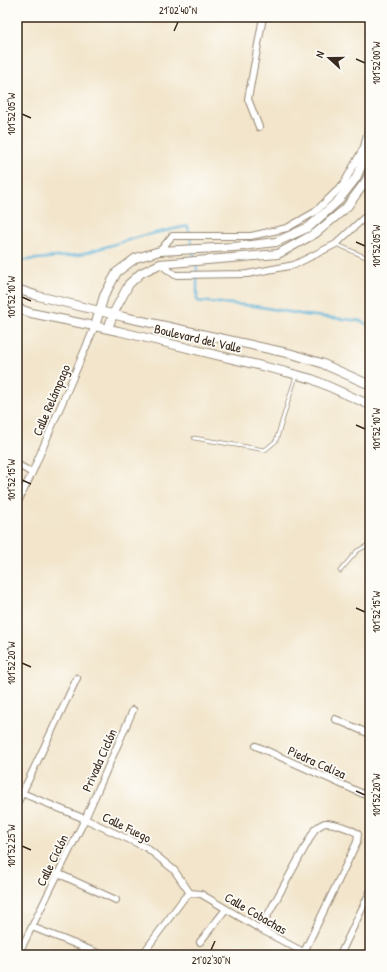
<svg xmlns="http://www.w3.org/2000/svg" width="387" height="972" viewBox="0 0 387 972" font-family="'Patrick Hand',sans-serif">
<style>
.lines{fill:none;stroke-linecap:round;stroke-linejoin:round}
.stream{stroke:#5ab0d6;stroke-width:2.5}
.service-casing{stroke:#968874;stroke-width:4.5}
.minor-casing{stroke:#968874;stroke-width:8}
.tertiary-casing{stroke:#968874;stroke-width:10}
.service{stroke:#fff;stroke-width:3}
.minor{stroke:#fff;stroke-width:6}
.tertiary{stroke:#fff;stroke-width:8}
.ticks{fill:none;stroke:#3b2a1e;stroke-width:1.5}
.labels{text-anchor:middle;dominant-baseline:central;stroke-width:3.5;stroke-linejoin:round;paint-order:stroke}
.street-label{font-size:13px;fill:#3b2a1e;stroke:#fdfcf7}
.neatline{fill:none;stroke:#3b2a1e;stroke-width:1.5}
.ticks-label{font-size:10px;text-anchor:middle;fill:#3b2a1e}
</style>
<rect width="100%" height="100%" fill="#fdfcf7"/>
<filter id="ink" filterUnits="userSpaceOnUse"><feTurbulence type="fractalNoise" baseFrequency=".025" numOctaves="2"/><feDisplacementMap in="SourceGraphic" scale="8" xChannelSelector="R" yChannelSelector="G"/><feConvolveMatrix kernelMatrix="1 2 1 2 8 2 1 2 1" color-interpolation-filters="sRGB"/></filter>
<filter id="wash" filterUnits="userSpaceOnUse"><feTurbulence type="fractalNoise" baseFrequency=".012" numOctaves="4" result="noise"/><feDisplacementMap in="SourceGraphic" scale="16" xChannelSelector="R" yChannelSelector="G"/><feGaussianBlur stdDeviation="0.9" result="paint"/><feColorMatrix in="noise" values="0 0 0 0 0 0 0 0 0 0 0 0 0 0 0 0 0 1.4 0 .05"/><feComposite in="paint" operator="in"/></filter>
<g filter="url(#wash)">
<rect width="100%" height="100%" fill="#f2e5cb"/>
<g class="lines">
<!-- stream -->
<path class="stream" d="M 17,261 L 78,255 L 142,236 L 188,226 L 197,269 L 197,301 L 255,306 L 306,315 L 361,321 L 370,326"/>
</g>
</g>
<g filter="url(#ink)">
<g class="lines">
<!-- service casing -->
<g class="service-casing">
<path id="service" d="M 336,244 L 370,259
M 194,438 L 265,450 L 276,441 L 296,376
M 340,571 L 357,551 L 370,544"/>
</g>
<!-- minor casing -->
<g class="minor-casing">
<path id="minor" d="M 259,127 L 248,99 L 263,17
M 160,251 L 172,236 L 251,236 L 287,228 L 315,212 L 343,185 L 364,147 L 370,122
M 160,264 L 175,275 L 247,274 L 294,265 L 336,244 L 367,215 L 370,211
M 17,464 L 32,473
M 17,504 L 32,473 L 95,326
M 335,719 L 370,734
M 256,746 L 370,797
M 17,791 L 85,819 L 147,848 L 174,870 L 190,893
M 17,804 L 77,678
M 57,873 L 116,900
M 190,893 L 201,894 L 260,929 L 309,955
M 32,927 L 103,955
M 260,929 L 315,829 C 318,827 321,824 325,823 C 334,823 352,829 358,834 L 357,842 L 304,952
M 200,942 L 226,909
M 18,955 L 85,819 L 133,710
M 142,955 L 184,898 L 190,893
M 340,955 L 370,892"/>
</g>
<!-- tertiary casing -->
<g class="tertiary-casing">
<path id="tertiary" d="M 17,289 L 38,296 L 124,317 L 292,354 L 321,363 L 370,385
M 17,308 L 31,313 L 118,331 L 286,372 L 312,379 L 370,405
M 95,326 L 104,296 L 117,272 L 136,258 L 160,251 L 234,247 L 276,242 L 309,227 L 338,201 L 356,178 L 370,146
M 108,329 L 113,314 L 129,284 L 141,273 L 160,264 L 278,254 L 316,233 L 346,208 L 366,181 L 370,173"/>
</g>
<!-- service -->
<use href="#service" class="service"/>
<!-- minor -->
<use href="#minor" class="minor"/>
<!-- tertiary -->
<use href="#tertiary" class="tertiary"/>
</g>
</g>
<!-- ticks -->
<path class="ticks" d="M 174,31 L 178,22M 356,59 L 365,63M 22,114 L 31,118M 356,242 L 365,246M 22,297 L 31,301M 356,425 L 365,429M 22,480 L 31,484M 356,608 L 365,612M 22,663 L 31,667M 356,791 L 365,795M 22,846 L 31,850M 211,950 L 215,941"/>
<g class="labels">
<!-- street labels -->
<g class="street-label">
<text transform="translate(198 338) rotate(13)">Boulevard del Valle</text>
<text transform="translate(51 400) rotate(-67)">Calle Relámpago</text>
<text transform="translate(99 760) rotate(-66)">Privada Ciclón</text>
<text transform="translate(317 762) rotate(24)">Piedra Caliza</text>
<text transform="translate(127 827) rotate(26)">Calle Fuego</text>
<text transform="translate(52 860) rotate(-64)">Calle Ciclón</text>
<text transform="translate(256 913) rotate(30)">Calle Cobachas</text>
</g>
</g>
<!-- margin -->
<rect width="387" height="972" fill="none" stroke="#fdfcf7" stroke-width="44"/>
<!-- north arrow -->
<g transform="translate(329 58) rotate(291)" stroke="#fdfcf7" stroke-width="3" paint-order="stroke">
<path d="M0-3L7 15L0 10L-7 15Z" fill="#3b2a1e"/>
<text y="-6" font-size="11" font-weight="bold" text-anchor="middle" fill="#3b2a1e">N</text>
</g>
<rect x="22" y="22" width="343" height="928" class="neatline"/>
<g class="ticks-label">
<text x="178" y="14">21°02'40"N</text>
<text transform="translate(376 63) rotate(-90)" y="4">101°52'00"W</text>
<text transform="translate(11 114) rotate(-90)" y="4">101°52'05"W</text>
<text transform="translate(376 246) rotate(-90)" y="4">101°52'05"W</text>
<text transform="translate(11 297) rotate(-90)" y="4">101°52'10"W</text>
<text transform="translate(376 429) rotate(-90)" y="4">101°52'10"W</text>
<text transform="translate(11 480) rotate(-90)" y="4">101°52'15"W</text>
<text transform="translate(376 612) rotate(-90)" y="4">101°52'15"W</text>
<text transform="translate(11 663) rotate(-90)" y="4">101°52'20"W</text>
<text transform="translate(376 795) rotate(-90)" y="4">101°52'20"W</text>
<text transform="translate(11 846) rotate(-90)" y="4">101°52'25"W</text>
<text x="211" y="964">21°02'30"N</text>
</g>
</svg>
